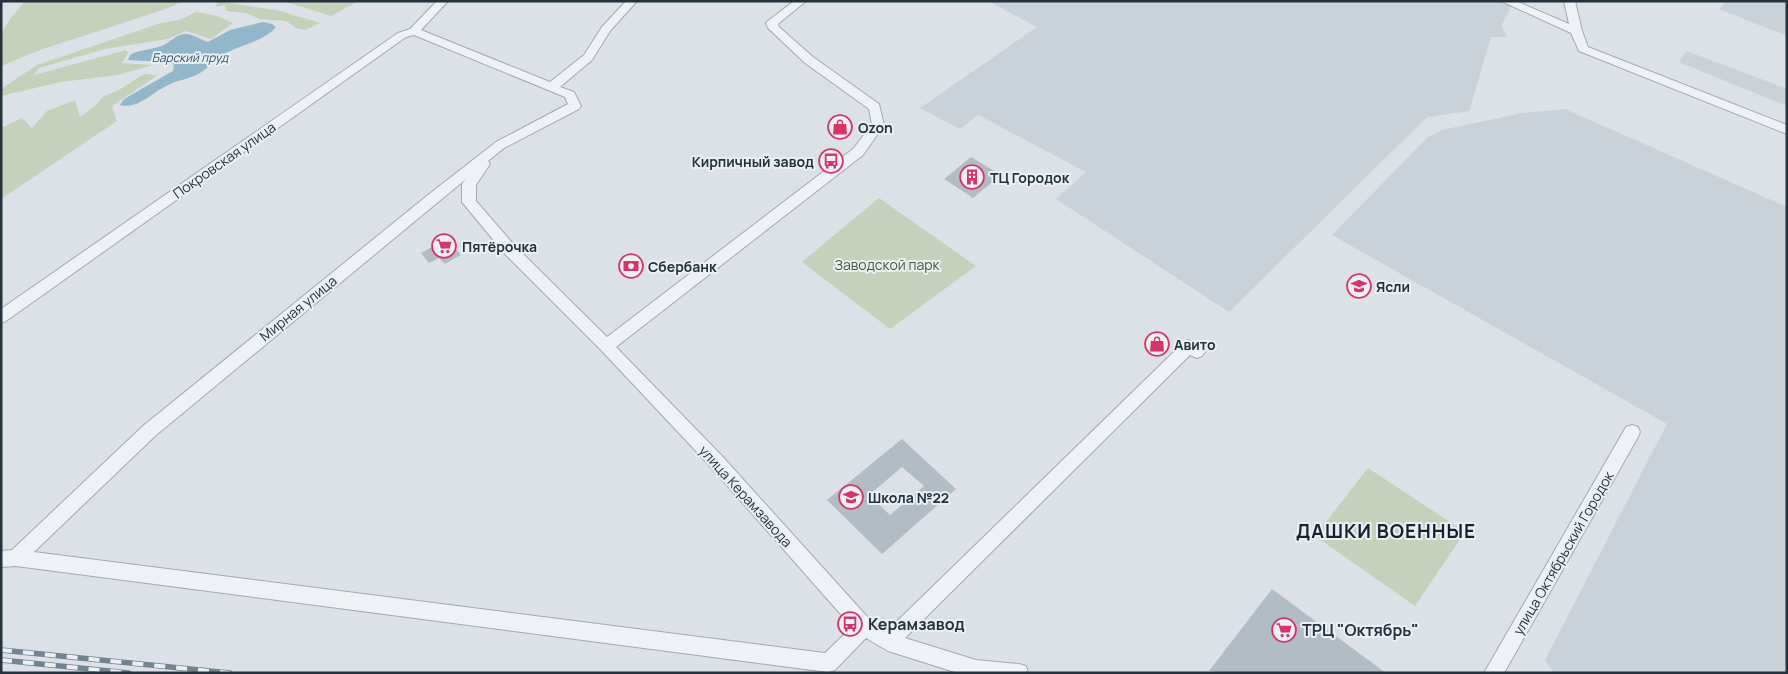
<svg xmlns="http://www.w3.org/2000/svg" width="1788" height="674" viewBox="0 0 1788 674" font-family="Manrope,sans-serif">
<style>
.built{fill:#c9d1d9}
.green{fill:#c5d1bb}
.water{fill:#93b7ca}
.building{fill:#b2bcc4;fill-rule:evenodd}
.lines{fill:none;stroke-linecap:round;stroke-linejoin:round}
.minor-casing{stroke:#a0a9b1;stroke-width:2}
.minor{fill:#eef1f5;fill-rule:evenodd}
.rail-casing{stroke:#738491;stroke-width:5.5}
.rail{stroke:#eaf0f4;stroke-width:4;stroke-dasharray:11;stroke-linecap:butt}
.labels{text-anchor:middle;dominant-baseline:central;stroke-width:4;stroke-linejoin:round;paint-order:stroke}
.far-water-label{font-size:12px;font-style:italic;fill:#2c5873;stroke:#eaf0f4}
.poi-label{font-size:14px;font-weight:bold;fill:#24323d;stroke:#eaf0f4;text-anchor:start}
.street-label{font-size:14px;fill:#24323d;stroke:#eaf0f4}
.park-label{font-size:14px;fill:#3f5a31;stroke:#eaf0f4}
.near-poi-label{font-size:16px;font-weight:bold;fill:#24323d;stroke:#eaf0f4;text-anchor:start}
.district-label{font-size:19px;font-weight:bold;letter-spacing:1px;fill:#17222e;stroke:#eaf0f4}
</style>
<rect width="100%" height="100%" fill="#dbe1e7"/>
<!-- built -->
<path class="built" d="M 988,1 L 1497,1 L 1511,7 L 1501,26 L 1507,37 L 1491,37 L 1469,111 L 1427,117 L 1229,312 L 1056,199 L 1086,172 L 978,115 L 960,129 L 920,108 L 1037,27 Z
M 1727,1 L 1787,1 L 1787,36 L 1719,9 Z
M 1686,51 L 1787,89 L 1787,106 L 1679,62 Z
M 1565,109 L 1787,207 L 1787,673 L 1554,673 L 1545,660 L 1667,424 L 1332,235 L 1428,137 L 1442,130 L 1523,113 Z"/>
<!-- green -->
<path class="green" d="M 25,1 L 184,1 L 166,9 L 40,50 L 1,66 L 1,34 L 10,19 Z
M 218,1 L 280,11 L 320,23 L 305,30 L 296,28 L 286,21 L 260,19 L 246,13 L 227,11 L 225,5 L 215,7 Z
M 359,1 L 331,16 L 286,2 L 288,1 Z
M 196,12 L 217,16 L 233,23 L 211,39 L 186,31 L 167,39 L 105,49 L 39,68 L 34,75 L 126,50 L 128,53 L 122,63 L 153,65 L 118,75 L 61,82 L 1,96 L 1,89 L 37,65 L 161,23 L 180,20 Z
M 144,74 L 158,75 L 112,106 L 117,121 L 1,199 L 1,128 L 22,118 L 32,128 L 47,111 L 75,100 L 80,117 L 95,106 L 104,96 L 119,90 Z
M 879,198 L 976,266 L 890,329 L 802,262 Z
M 1368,468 L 1465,532 L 1415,606 L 1315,536 Z"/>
<!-- water -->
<path class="water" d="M 263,22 L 272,24 L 276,27 C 264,41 244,44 228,52 C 218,57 210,67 200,73 C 190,79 178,80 168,85 C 153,92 137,110 120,105 L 124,99 L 173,71 L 174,65 L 169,61 L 142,61 L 128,60 L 130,55 C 140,49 153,50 164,45 C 171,41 176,35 185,34 C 194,34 200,40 208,42 L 230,30 Z"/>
<!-- building -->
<path class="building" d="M 971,157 L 1001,175 L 973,198 L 944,179 Z
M 447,239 L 461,255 L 445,264 L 439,258 L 429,263 L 421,253 Z
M 902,439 L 956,489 L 882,554 L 827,500 ZM 902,467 L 924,486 L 890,515 L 869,495 Z
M 1272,589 L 1386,673 L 1227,673 L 1209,671 Z"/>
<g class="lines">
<!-- minor casing -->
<g class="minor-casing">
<path id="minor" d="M 437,1 L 448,1 L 421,30 L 550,82 L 584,55 L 602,27 L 626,1 L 637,1 L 610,31 L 592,60 L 560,87 L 574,92 L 581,106 L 579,109 L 504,148 L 488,161 L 490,164 L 476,185 L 476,201 L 515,246 L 607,337 L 853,149 L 872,125 L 869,109 L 805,63 L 768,28 L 766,23 L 768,21 L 794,1 L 806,1 L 778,24 L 779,27 L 813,57 L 879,104 L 884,125 L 863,155 L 616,347 L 722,456 L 871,621 L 887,631 L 1184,342 L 1189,340 L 1202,348 L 1205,352 L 1202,356 L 1197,358 L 1190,355 L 905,638 L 976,660 L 1019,664 L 1026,666 L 1028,673 L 958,673 L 888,651 L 866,638 L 835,670 L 828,672 L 16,566 L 1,567 L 1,551 L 12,550 L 143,426 L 428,195 L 496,142 L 568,104 L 565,97 L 414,35 L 406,37 L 6,321 L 1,323 L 1,309 L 398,33 L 410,29 ZM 466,179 L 462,184 L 462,202 L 505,254 L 601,350 L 710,466 L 852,627 L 825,653 L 34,552 L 155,436 Z
M 1501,1 L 1516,1 L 1569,24 L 1564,1 L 1575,1 L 1582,31 L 1588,47 L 1787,125 L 1787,134 L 1579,51 L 1571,33 Z
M 1632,425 L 1638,427 L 1640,432 L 1638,437 L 1504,673 L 1484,673 L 1626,427 Z"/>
</g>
<!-- minor -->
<use href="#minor" class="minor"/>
<!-- rail casing -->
<g class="rail-casing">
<path id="rail" d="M 1,650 L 230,673
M 1,660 L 129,673"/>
</g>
<!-- rail -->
<use href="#rail" class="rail"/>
</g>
<!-- icons -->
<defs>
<g id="shop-ring" transform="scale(1.25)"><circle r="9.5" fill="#eaf0f4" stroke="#d63569" stroke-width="1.5"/><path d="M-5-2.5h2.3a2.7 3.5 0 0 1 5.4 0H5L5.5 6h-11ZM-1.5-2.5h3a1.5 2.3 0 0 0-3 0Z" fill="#d63569"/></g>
<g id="bus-ring" transform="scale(1.25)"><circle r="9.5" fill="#eaf0f4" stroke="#d63569" stroke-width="1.5"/><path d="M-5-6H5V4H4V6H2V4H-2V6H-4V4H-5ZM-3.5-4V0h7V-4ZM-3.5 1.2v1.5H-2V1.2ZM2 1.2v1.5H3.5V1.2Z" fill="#d63569"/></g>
<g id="building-ring" transform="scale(1.25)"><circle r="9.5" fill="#eaf0f4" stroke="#d63569" stroke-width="1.5"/><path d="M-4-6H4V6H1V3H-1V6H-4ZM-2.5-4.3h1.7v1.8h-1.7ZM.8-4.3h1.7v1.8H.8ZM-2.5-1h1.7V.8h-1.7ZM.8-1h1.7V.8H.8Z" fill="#d63569"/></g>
<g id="supermarket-ring" transform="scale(1.25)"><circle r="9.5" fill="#eaf0f4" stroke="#d63569" stroke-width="1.5"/><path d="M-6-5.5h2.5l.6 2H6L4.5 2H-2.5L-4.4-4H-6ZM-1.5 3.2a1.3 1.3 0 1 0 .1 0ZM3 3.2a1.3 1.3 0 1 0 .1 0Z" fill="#d63569"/></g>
<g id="bank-ring" transform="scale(1.25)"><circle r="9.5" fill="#eaf0f4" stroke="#d63569" stroke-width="1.5"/><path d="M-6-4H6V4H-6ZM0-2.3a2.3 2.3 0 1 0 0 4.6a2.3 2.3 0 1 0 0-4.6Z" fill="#d63569"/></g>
<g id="school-ring" transform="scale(1.25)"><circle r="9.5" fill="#eaf0f4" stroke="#d63569" stroke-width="1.5"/><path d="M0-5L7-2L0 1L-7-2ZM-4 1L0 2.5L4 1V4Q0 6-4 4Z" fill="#d63569"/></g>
</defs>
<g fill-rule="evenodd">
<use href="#shop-ring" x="840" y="127"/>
<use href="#bus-ring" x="831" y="161"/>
<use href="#building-ring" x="972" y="177"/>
<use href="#supermarket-ring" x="444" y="246"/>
<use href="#bank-ring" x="631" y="266"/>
<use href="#school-ring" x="1359" y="286"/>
<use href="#shop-ring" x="1157" y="344"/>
<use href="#school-ring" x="851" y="497"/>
<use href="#bus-ring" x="850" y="624"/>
<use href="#supermarket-ring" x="1284" y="630"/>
</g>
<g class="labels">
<!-- far-water labels -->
<g class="far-water-label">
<text x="190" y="57">Барский пруд</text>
</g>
<!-- poi labels -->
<g class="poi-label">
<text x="858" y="127">Ozon</text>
<text x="814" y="161" text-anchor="end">Кирпичный завод</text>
<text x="990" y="177">ТЦ Городок</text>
<text x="462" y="246">Пятёрочка</text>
<text x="648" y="266">Сбербанк</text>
<text x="1376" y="286">Ясли</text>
<text x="1174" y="344">Авито</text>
<text x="868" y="497">Школа №22</text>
</g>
<!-- street labels -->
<g class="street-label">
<text transform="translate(224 160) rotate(-35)">Покровская улица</text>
<text transform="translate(298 308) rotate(-39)">Мирная улица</text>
<text transform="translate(746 496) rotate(48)">улица Керамзавода</text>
<text transform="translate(1563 553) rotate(-60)">улица Октябрьский Городок</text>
</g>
<!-- park labels -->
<g class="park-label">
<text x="887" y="264">Заводской парк</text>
</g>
<!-- near-poi labels -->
<g class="near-poi-label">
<text x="868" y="624">Керамзавод</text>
<text x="1302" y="630">ТРЦ "Октябрь"</text>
</g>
<!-- district labels -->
<g class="district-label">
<text x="1386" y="531">ДАШКИ ВОЕННЫЕ</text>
</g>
</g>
<!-- border -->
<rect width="1788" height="674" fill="none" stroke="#24323d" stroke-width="5"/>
</svg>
